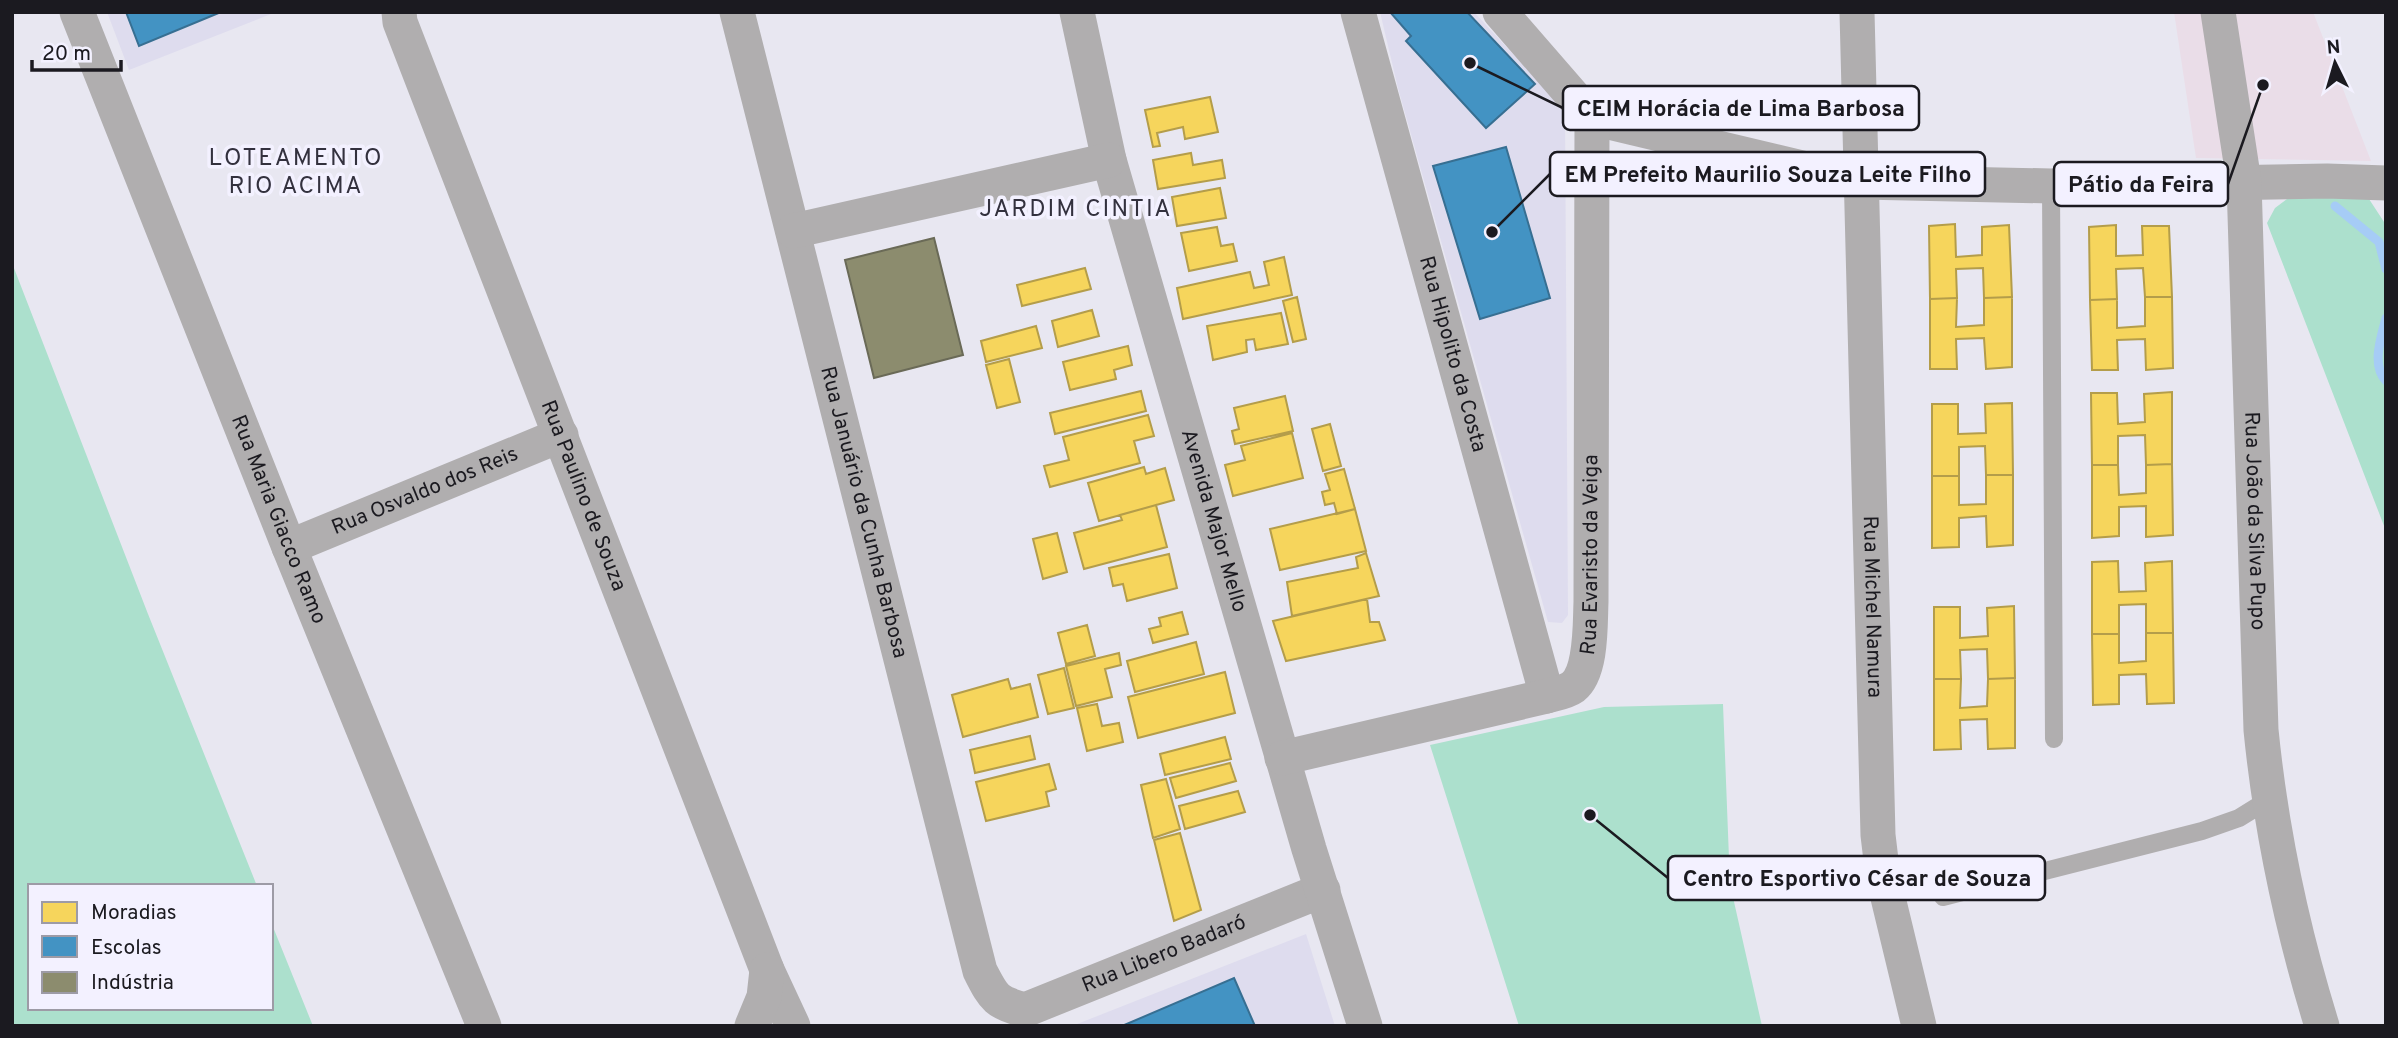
<svg xmlns="http://www.w3.org/2000/svg" width="2398" height="1038" viewBox="0 0 2398 1038" font-family="Overpass,sans-serif">
<style>
.commercial{fill:#eadde8}
.built{fill:#dedcee}
.green{fill:#ace0cd}
.homes{fill:#f6d55c;stroke:#b49d4a;stroke-width:2}
.schools{fill:#4393c3;stroke:#376f92;stroke-width:2}
.industry{fill:#8c8c6e;stroke:#6a6a57;stroke-width:2}
.lines{fill:none;stroke-linecap:round;stroke-linejoin:round}
.stream{stroke:#a6ccf6;stroke-width:9}
.lane{stroke:#b0aeaf;stroke-width:18}
.street{stroke:#b0aeaf;stroke-width:35}
.labels{text-anchor:middle;dominant-baseline:central;stroke-width:7;stroke-linejoin:round;paint-order:stroke}
.street-label{font-size:21px;fill:#1b1a20;stroke:#f3f1ff}
.quarter-label{font-size:24px;letter-spacing:2px;fill:#33313e;stroke:#f3f1ff}
.leader{fill:none;stroke:#1b1a20;stroke-width:2.5}
.callout-dot{fill:#1b1a20;stroke:#f3f1ff;stroke-width:2.5}
.callout{fill:#f3f1ff;stroke:#1b1a20;stroke-width:2.5}
.callout-label{font-size:23px;text-anchor:middle;font-weight:bold;fill:#1b1a20}
</style>
<rect width="100%" height="100%" fill="#e8e7f1"/>
<!-- commercial -->
<path class="commercial" d="M 2174,12 L 2313,12 L 2371,161 L 2196,158 Z"/>
<!-- built -->
<path class="built" d="M 107,12 L 276,12 L 129,70 Z
M 1380,12 L 1474,12 L 1565,110 L 1568,615 L 1562,623 L 1548,622 L 1398,88 Z
M 1306,934 L 1335,1026 L 1072,1026 Z"/>
<!-- green -->
<path class="green" d="M 2295,193 L 2369,199 L 2386,225 L 2386,531 L 2267,223 L 2275,208 Z
M 12,263 L 148,614 L 257,886 L 30,886 L 30,1008 L 271,1008 L 271,922 L 313,1026 L 12,1026 Z
M 1723,704 L 1730,884 L 1762,1026 L 1519,1026 L 1430,745 L 1604,707 Z"/>
<!-- homes -->
<path class="homes" d="M 1210,97 L 1218,132 L 1185,139 L 1183,127 L 1157,133 L 1160,146 L 1153,147 L 1145,110 Z
M 1191,153 L 1193,165 L 1222,160 L 1225,178 L 1158,189 L 1153,160 Z
M 1220,188 L 1226,218 L 1177,226 L 1172,197 Z
M 1955,224 L 1956,257 L 1982,255 L 1982,227 L 2009,225 L 2012,297 L 1984,298 L 1983,268 L 1956,269 L 1957,298 L 1930,299 L 1929,226 Z
M 2116,225 L 2116,256 L 2143,255 L 2142,226 L 2169,226 L 2172,297 L 2145,297 L 2143,268 L 2116,269 L 2117,299 L 2090,300 L 2089,227 Z
M 1217,227 L 1221,246 L 1233,244 L 1237,261 L 1189,271 L 1181,233 Z
M 1284,257 L 1292,295 L 1183,319 L 1177,288 L 1250,272 L 1254,288 L 1269,285 L 1264,262 Z
M 1085,268 L 1091,289 L 1022,306 L 1017,285 Z
M 1297,297 L 1306,339 L 1293,342 L 1283,301 Z
M 2012,297 L 2012,367 L 1986,369 L 1984,338 L 1956,339 L 1957,369 L 1930,369 L 1930,299 L 1957,298 L 1956,327 L 1984,325 L 1984,298 Z
M 2145,297 L 2172,297 L 2173,368 L 2146,370 L 2145,339 L 2117,340 L 2118,370 L 2092,370 L 2090,300 L 2117,299 L 2117,328 L 2145,326 Z
M 1092,310 L 1099,336 L 1058,347 L 1052,321 Z
M 1281,313 L 1288,344 L 1256,350 L 1254,339 L 1246,340 L 1247,352 L 1213,360 L 1207,326 Z
M 1036,326 L 1042,348 L 986,362 L 981,341 Z
M 1128,346 L 1132,365 L 1114,370 L 1116,379 L 1070,390 L 1063,362 Z
M 1009,359 L 1020,402 L 997,408 L 986,365 Z
M 1141,391 L 1146,411 L 1055,434 L 1050,413 Z
M 2172,392 L 2172,464 L 2146,465 L 2145,435 L 2118,436 L 2118,465 L 2092,465 L 2091,393 L 2117,393 L 2118,424 L 2145,422 L 2144,394 Z
M 1285,396 L 1293,431 L 1235,444 L 1232,431 L 1239,429 L 1234,408 Z
M 2012,403 L 2013,475 L 1986,475 L 1985,446 L 1959,447 L 1959,476 L 1932,476 L 1932,404 L 1958,404 L 1958,434 L 1986,433 L 1985,404 Z
M 1148,415 L 1154,436 L 1134,441 L 1140,463 L 1050,487 L 1044,466 L 1069,460 L 1063,437 Z
M 1330,424 L 1341,466 L 1323,471 L 1312,429 Z
M 1292,433 L 1303,478 L 1233,496 L 1225,465 L 1245,460 L 1241,446 Z
M 2172,464 L 2173,535 L 2146,537 L 2146,506 L 2119,507 L 2119,536 L 2092,538 L 2092,465 L 2118,465 L 2119,495 L 2146,493 L 2146,465 Z
M 1144,467 L 1146,474 L 1165,468 L 1174,500 L 1099,521 L 1088,483 Z
M 1344,469 L 1355,509 L 1337,514 L 1334,503 L 1325,505 L 1322,492 L 1330,490 L 1325,474 Z
M 1986,475 L 2013,475 L 2013,545 L 1987,547 L 1986,516 L 1959,518 L 1959,547 L 1932,548 L 1932,476 L 1959,476 L 1959,505 L 1986,504 Z
M 1156,505 L 1167,547 L 1084,569 L 1074,533 L 1122,520 L 1120,515 Z
M 1355,509 L 1366,551 L 1280,570 L 1270,529 Z
M 1057,533 L 1067,572 L 1043,579 L 1033,539 Z
M 1366,553 L 1379,596 L 1292,616 L 1287,582 L 1358,568 L 1356,557 Z
M 1169,554 L 1177,588 L 1127,601 L 1123,584 L 1113,586 L 1109,568 Z
M 2118,561 L 2119,592 L 2146,591 L 2145,563 L 2172,561 L 2173,633 L 2146,633 L 2146,604 L 2119,605 L 2119,634 L 2092,634 L 2092,562 Z
M 1367,599 L 1370,622 L 1379,622 L 1385,640 L 1286,661 L 1273,621 Z
M 2014,606 L 2015,678 L 1988,679 L 1987,649 L 1960,650 L 1961,679 L 1934,679 L 1934,607 L 1960,607 L 1960,638 L 1988,636 L 1987,608 Z
M 1182,612 L 1188,634 L 1153,643 L 1149,629 L 1161,626 L 1159,618 Z
M 1087,625 L 1095,656 L 1066,664 L 1058,633 Z
M 2146,633 L 2173,633 L 2174,703 L 2147,704 L 2146,674 L 2119,675 L 2119,704 L 2093,705 L 2092,634 L 2119,634 L 2119,663 L 2146,661 Z
M 1196,642 L 1204,674 L 1135,692 L 1127,661 Z
M 1119,653 L 1121,665 L 1105,669 L 1112,697 L 1076,706 L 1066,666 Z
M 1064,668 L 1074,708 L 1048,714 L 1038,675 Z
M 1225,672 L 1235,713 L 1138,738 L 1128,697 Z
M 2015,678 L 2015,748 L 1988,749 L 1987,719 L 1960,720 L 1961,749 L 1934,750 L 1934,679 L 1961,679 L 1960,708 L 1987,706 L 1988,679 Z
M 1008,679 L 1011,689 L 1030,684 L 1038,717 L 963,737 L 952,695 Z
M 1097,704 L 1102,726 L 1119,723 L 1123,742 L 1087,751 L 1077,708 Z
M 1030,736 L 1035,759 L 975,773 L 970,750 Z
M 1225,737 L 1231,759 L 1165,775 L 1160,754 Z
M 1230,763 L 1236,781 L 1176,798 L 1170,778 Z
M 1049,764 L 1056,789 L 1046,792 L 1049,806 L 986,821 L 976,782 Z
M 1166,779 L 1180,829 L 1153,838 L 1141,785 Z
M 1238,791 L 1245,812 L 1185,829 L 1179,806 Z
M 1180,833 L 1201,910 L 1174,921 L 1154,840 Z"/>
<!-- schools -->
<path class="schools" d="M 126,12 L 221,12 L 139,46 Z
M 1390,12 L 1467,12 L 1535,84 L 1486,128 L 1406,41 L 1411,36 Z
M 1506,147 L 1550,298 L 1480,319 L 1433,166 Z
M 1234,978 L 1255,1026 L 1122,1026 Z"/>
<!-- industry -->
<path class="industry" d="M 934,238 L 963,355 L 874,378 L 845,260 Z"/>
<g class="lines">
<!-- stream -->
<path class="stream" d="M 2335,206 L 2379,242 L 2386,269
M 2386,318 C 2381,338 2371,365 2386,381"/>
<!-- lane -->
<path class="lane" d="M 2051,186 L 2054,739
M 1943,897 L 2202,831 L 2239,818 L 2268,800"/>
<!-- street -->
<g class="street">
<path id="s1" d="M 77,12 L 289,547 L 484,1026"/>
<path id="s2" d="M 399,12 L 400,22 L 767,970 L 793,1026"/>
<path id="s3" d="M 737,12 L 980,971 C 994,998 995,1002 1025,1010 L 1323,890"/>
<path id="s4" d="M 1077,12 L 1109,160 L 1309,849 L 1365,1026"/>
<path id="s5" d="M 1358,12 L 1547,696"/>
<path d="M 1500,12 L 1592,118 L 1861,182 L 2051,186 L 2327,181 L 2386,183"/>
<path id="s6" d="M 1857,12 L 1878,835 L 1883,877 L 1919,1026"/>
<path id="s7" d="M 2218,12 L 2244,182 L 2261,730 C 2271,830 2292,929 2322,1026"/>
<path d="M 793,231 L 1109,160"/>
<path id="s8" d="M 289,547 L 561,435"/>
<path id="s9" d="M 1282,758 L 1547,696 C 1554,694 1566,692 1573,687 C 1592,672 1590,624 1591,602 L 1592,118"/>
<path d="M 752,1026 L 764,997 L 767,970"/>
</g>
</g>
<g class="labels">
<!-- street labels -->
<g class="street-label">
<text stroke="none"><textPath href="#s5" startOffset="355">Rua Hipolito da Costa</textPath></text>
<text stroke="none"><textPath href="#s8" startOffset="147">Rua Osvaldo dos Reis</textPath></text>
<text stroke="none"><textPath href="#s2" startOffset="518">Rua Paulino de Souza</textPath></text>
<text stroke="none"><textPath href="#s3" startOffset="516">Rua Januário da Cunha Barbosa</textPath></text>
<text stroke="none"><textPath href="#s1" startOffset="546">Rua Maria Giacco Ramo</textPath></text>
<text stroke="none"><textPath href="#s4" startOffset="527">Avenida Major Mello</textPath></text>
<text stroke="none"><textPath href="#s7" startOffset="511">Rua João da Silva Pupo</textPath></text>
<text stroke="none"><textPath href="#s9" startOffset="436">Rua Evaristo da Veiga</textPath></text>
<text stroke="none"><textPath href="#s6" startOffset="595">Rua Michel Namura</textPath></text>
<text stroke="none"><textPath href="#s3" startOffset="1202">Rua Libero Badaró</textPath></text>
</g>
<!-- quarter labels -->
<g class="quarter-label">
<text x="296" y="159">LOTEAMENTO<tspan x="296" dy="28">RIO ACIMA</tspan></text>
<text x="1076" y="210">JARDIM CINTIA</text>
</g>
</g>
<!-- callouts -->
<path class="leader" d="M1470 63L1563 108M1492 232L1550 174M2263 85L2228 184M1590 815L1668 878"/>
<g class="callout-dot">
<circle cx="1470" cy="63" r="7"/>
<circle cx="1492" cy="232" r="7"/>
<circle cx="2263" cy="85" r="7"/>
<circle cx="1590" cy="815" r="7"/>
</g>
<g class="callout">
<rect x="1563" y="86" width="356" height="44" rx="7"/>
<rect x="1550" y="152" width="435" height="44" rx="7"/>
<rect x="2054" y="162" width="174" height="44" rx="7"/>
<rect x="1668" y="856" width="377" height="44" rx="7"/>
</g>
<g class="callout-label">
<text x="1741" y="116">CEIM Horácia de Lima Barbosa</text>
<text x="1768" y="182">EM Prefeito Maurilio Souza Leite Filho</text>
<text x="2141" y="192">Pátio da Feira</text>
<text x="1857" y="886">Centro Esportivo César de Souza</text>
</g>
<!-- border -->
<rect width="2398" height="1038" fill="none" stroke="#1b1a20" stroke-width="28"/>
<!-- legend -->
<rect x="28" y="884" width="245" height="126" fill="#f3f1ff" stroke="#9d9ba6" stroke-width="2"/>
<rect x="42" y="902" width="35" height="21" fill="#f6d55c" stroke="#9d9ba6" stroke-width="2"/>
<text x="91" y="919" font-size="21" fill="#1b1a20">Moradias</text>
<rect x="42" y="936" width="35" height="21" fill="#4393c3" stroke="#9d9ba6" stroke-width="2"/>
<text x="91" y="954" font-size="21" fill="#1b1a20">Escolas</text>
<rect x="42" y="972" width="35" height="21" fill="#8c8c6e" stroke="#9d9ba6" stroke-width="2"/>
<text x="91" y="989" font-size="21" fill="#1b1a20">Indústria</text>
<!-- north arrow -->
<g transform="translate(2335 63) rotate(355)" stroke="#f3f1ff" stroke-width="5" paint-order="stroke">
<path d="M0-5L12 26L0 18L-12 26Z" fill="#1b1a20"/>
<text y="-10" font-size="19" font-weight="bold" text-anchor="middle" fill="#1b1a20">N</text>
</g>
<!-- scale -->
<path d="M32 60v10h89v-10" fill="none" stroke="#1b1a20" stroke-width="3.5"/>
<text x="42" y="60" font-size="21" fill="#1b1a20" stroke="#f3f1ff" stroke-width="5" paint-order="stroke">20 m</text>
</svg>
